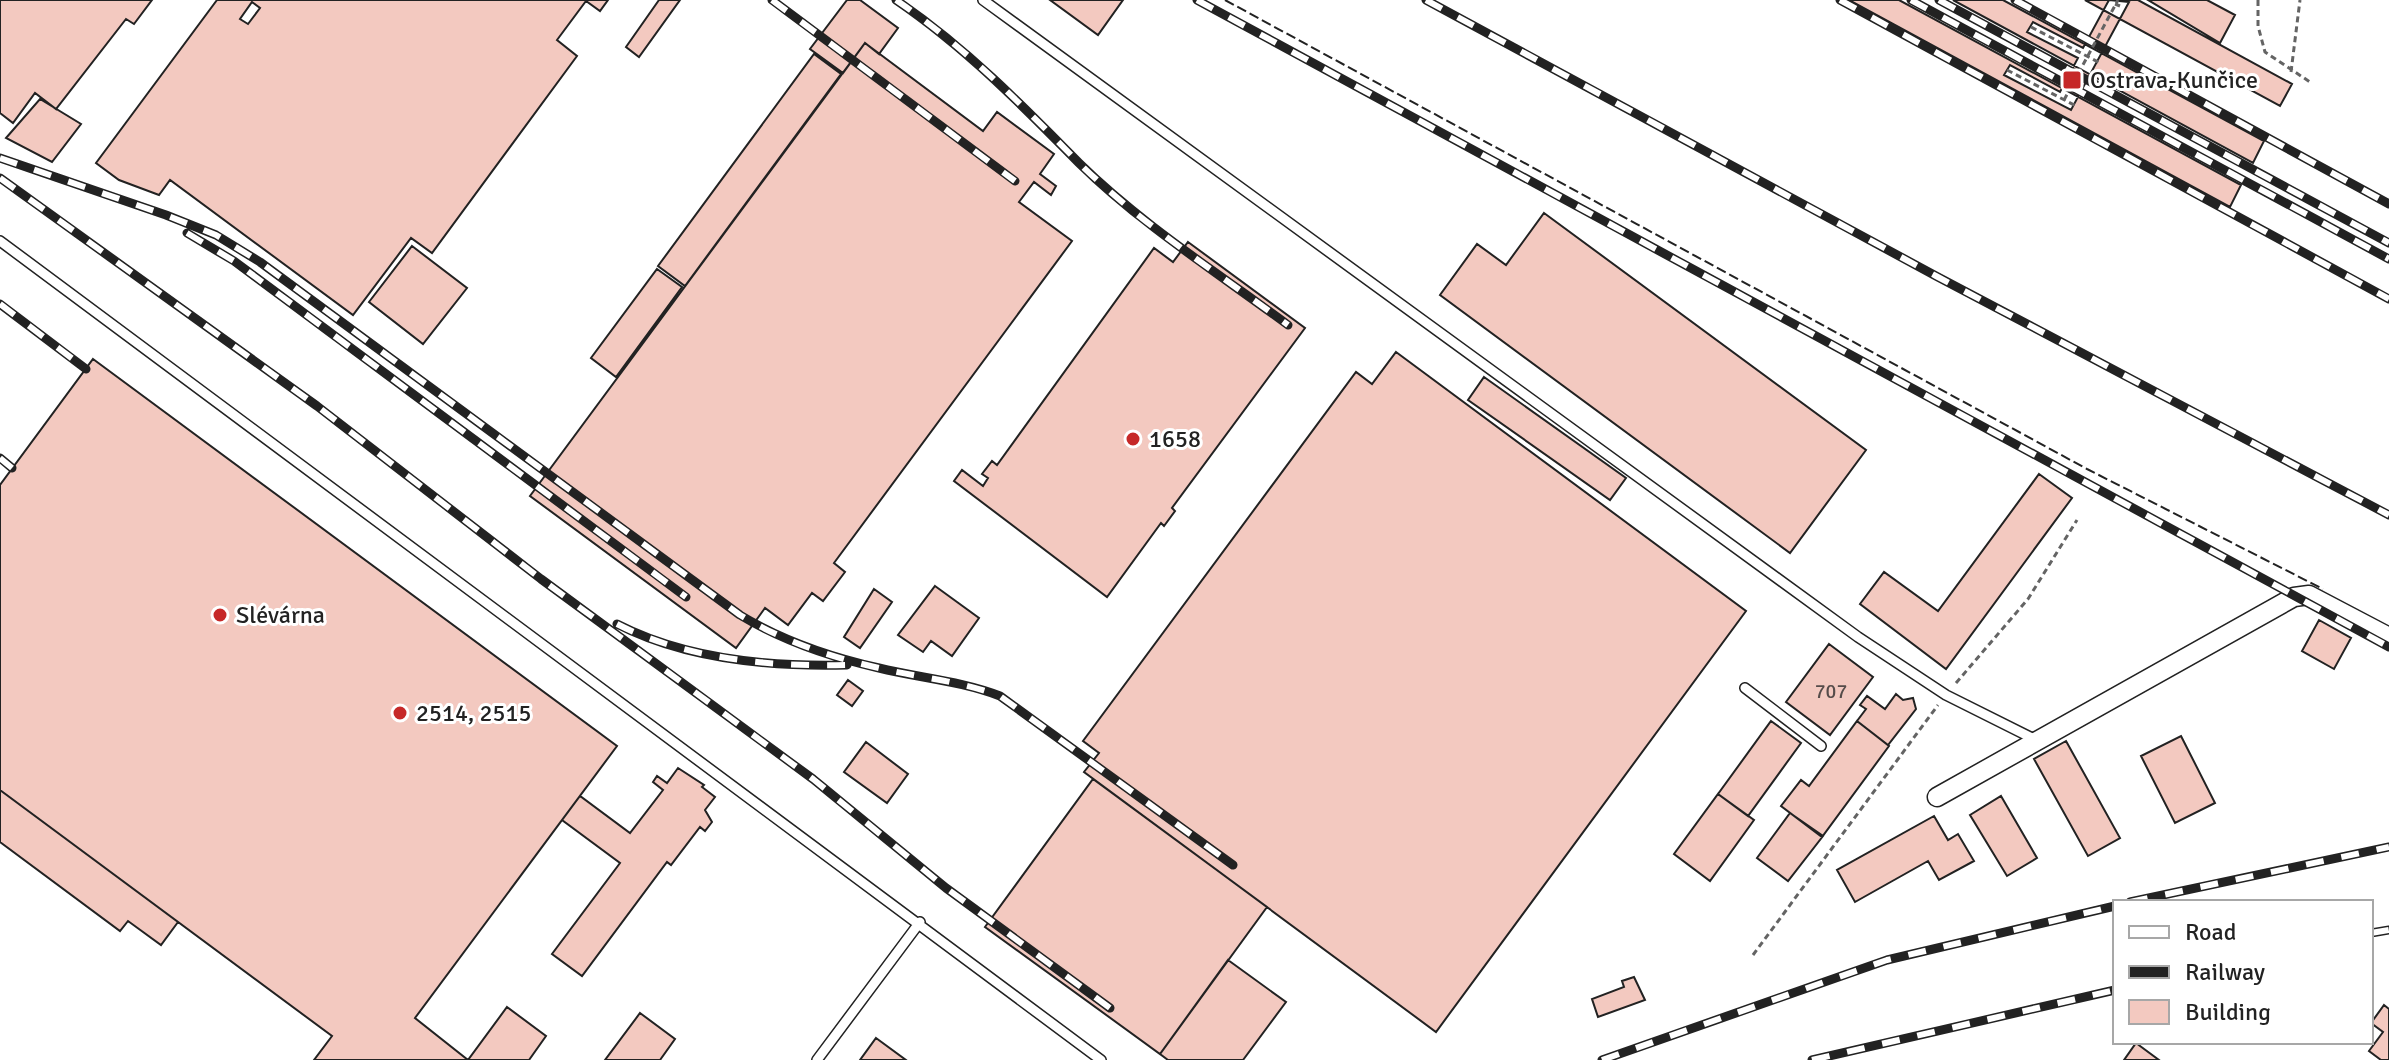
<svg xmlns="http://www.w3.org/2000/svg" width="2389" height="1060" viewBox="0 0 2389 1060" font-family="Signika,sans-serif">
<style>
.building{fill:#f3c9c0;stroke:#222;stroke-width:2;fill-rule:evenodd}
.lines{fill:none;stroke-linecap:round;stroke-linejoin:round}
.lane-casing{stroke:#222;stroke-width:12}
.street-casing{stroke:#222;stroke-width:21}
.path{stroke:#646464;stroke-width:3;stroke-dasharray:6 4;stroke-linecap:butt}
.lane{stroke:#fff;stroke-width:9}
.street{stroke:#fff;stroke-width:18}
.rail-casing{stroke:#222;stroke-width:9}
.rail{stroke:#fff;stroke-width:6;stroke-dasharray:18;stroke-linecap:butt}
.path-bridge{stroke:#646464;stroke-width:3;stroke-dasharray:6 4;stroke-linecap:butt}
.fence{stroke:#222;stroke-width:2;stroke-dasharray:10 4;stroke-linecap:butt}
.poi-dot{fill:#c62828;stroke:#fff;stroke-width:3}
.labels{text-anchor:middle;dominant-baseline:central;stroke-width:6;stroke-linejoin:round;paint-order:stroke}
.number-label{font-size:20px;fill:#564c4a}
.poi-label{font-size:24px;fill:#222;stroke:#fff;text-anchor:start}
</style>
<rect width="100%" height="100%" fill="#fff"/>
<!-- building -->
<path class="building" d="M 0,0 L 152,0 L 134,24 L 126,19 L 56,109 L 35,93 L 13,123 L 0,113 Z
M 217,0 L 608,0 L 600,11 L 586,1 L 557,40 L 577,56 L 432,253 L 411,238 L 353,315 L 170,180 L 159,195 L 119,180 L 96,163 ZM 252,2 L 260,8 L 248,24 L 240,19 Z
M 659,0 L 680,0 L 639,57 L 626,47 Z
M 847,0 L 860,0 L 898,28 L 879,54 L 865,43 L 843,73 L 810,49 Z
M 1050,0 L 1123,0 L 1098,35 Z
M 1849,0 L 1899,0 L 2241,185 L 2230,207 Z
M 1953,0 L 2003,0 L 2264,141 L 2253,163 Z
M 2085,0 L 2138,0 L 2292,84 L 2280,106 Z
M 2109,0 L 2129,2 L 2071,110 L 2004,75 L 2010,65 L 2060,92 L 2078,58 L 2027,32 L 2033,22 L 2083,48 Z
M 2148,0 L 2207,0 L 2235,15 L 2220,43 Z
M 865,43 L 983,131 L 997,112 L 1054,154 L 1040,174 L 1056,186 L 1051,195 L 1034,182 L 1019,202 L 1072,241 L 834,563 L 845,572 L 823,601 L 812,593 L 788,625 L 765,608 L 736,648 L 530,496 Z
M 814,54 L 841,74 L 685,286 L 658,266 Z
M 40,99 L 81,124 L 52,162 L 6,138 Z
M 1544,213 L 1866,450 L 1790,553 L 1440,295 L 1477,244 L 1506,265 Z
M 1188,242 L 1305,328 L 1172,508 L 1175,511 L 1164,526 L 1161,523 L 1107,597 L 954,481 L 962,470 L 983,486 L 988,478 L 982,474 L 992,461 L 997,465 L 1154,248 L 1173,262 Z
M 412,246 L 467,288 L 423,344 L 369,302 Z
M 657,269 L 682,287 L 616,377 L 591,358 Z
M 1396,352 L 1746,611 L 1436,1032 L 1084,772 L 1099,753 L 1083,741 L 1356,372 L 1372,384 Z
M 93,359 L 617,746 L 415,1018 L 468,1060 L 314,1060 L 332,1036 L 0,790 L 0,485 Z
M 1484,377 L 1626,478 L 1610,500 L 1468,400 Z
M 2039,474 L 2072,498 L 1946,669 L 1860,604 L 1884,572 L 1938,611 Z
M 935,586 L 979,618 L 952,656 L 931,641 L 923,652 L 898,635 Z
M 874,589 L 892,602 L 860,648 L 844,637 Z
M 2319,620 L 2351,638 L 2334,669 L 2302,651 Z
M 1829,644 L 1873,677 L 1830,735 L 1786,702 Z
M 848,680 L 863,691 L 852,706 L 837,695 Z
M 1896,694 L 1903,700 L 1913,698 L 1916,709 L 1888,745 L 1857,721 L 1866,709 L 1860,705 L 1867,696 L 1885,709 Z
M 1771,721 L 1801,743 L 1748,816 L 1718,794 Z
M 1857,721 L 1889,746 L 1822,837 L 1781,806 L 1801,780 L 1809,786 Z
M 2181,736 L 2215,803 L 2175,823 L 2141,756 Z
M 2066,741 L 2120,838 L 2088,856 L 2034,759 Z
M 866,742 L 908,774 L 887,803 L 844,772 Z
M 678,768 L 704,785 L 702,787 L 715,797 L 705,810 L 712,822 L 705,831 L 700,827 L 671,865 L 667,862 L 582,976 L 552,954 L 620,863 L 562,820 L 580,796 L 630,833 L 663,790 L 653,782 L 657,776 L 667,783 Z
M 1093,779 L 1267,907 L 1160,1054 L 985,927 Z
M 0,790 L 178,922 L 161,945 L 128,921 L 120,931 L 0,842 Z
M 1718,794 L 1754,820 L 1710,881 L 1674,854 Z
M 2001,796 L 2037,858 L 2007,876 L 1970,815 Z
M 1790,813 L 1823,836 L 1788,881 L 1757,858 Z
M 1934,816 L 1948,840 L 1958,834 L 1974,861 L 1939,880 L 1928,861 L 1855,902 L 1837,870 Z
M 1228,960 L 1286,1002 L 1243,1060 L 1168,1060 L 1160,1054 Z
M 1634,977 L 1645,1000 L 1598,1017 L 1592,999 L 1624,987 L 1622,981 Z
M 2384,1005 L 2389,1009 L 2389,1060 L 2381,1060 L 2369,1051 L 2383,1032 L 2371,1023 Z
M 507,1007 L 546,1036 L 529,1060 L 468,1060 Z
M 640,1013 L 675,1039 L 660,1060 L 605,1060 Z
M 876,1038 L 906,1060 L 860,1060 Z
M 2136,1043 L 2159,1060 L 2124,1060 Z"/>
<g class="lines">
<!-- lane casing -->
<g class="lane-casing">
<path id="lane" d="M 983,0 L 1858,637 L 1946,695 L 2036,740
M 0,241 L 1101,1060
M 1745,688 L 1821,746
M 817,1060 L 920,922"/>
</g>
<!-- street casing -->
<g class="street-casing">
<path id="street" d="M 1937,797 L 2294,597 L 2309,595 L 2389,637"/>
</g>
<!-- path -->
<path class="path" d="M 2258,0 L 2258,26 L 2265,52 L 2310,82
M 2115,4 L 2120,6
M 2031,27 L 2100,63
M 2007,70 L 2076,106
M 2291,72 L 2300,0
M 1956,683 L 2028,599 L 2077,520
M 1753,955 L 1938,705"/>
<!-- lane -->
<use href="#lane" class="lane"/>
<!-- street -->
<use href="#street" class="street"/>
<!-- rail casing -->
<g class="rail-casing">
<path id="rail" d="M 772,0 L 1015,181
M 896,0 C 965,47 1021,104 1079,163 C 1141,224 1218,273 1288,325
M 1197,0 L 2389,647
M 1426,0 L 1936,276 L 2389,515
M 1840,0 L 2389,299
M 1911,0 L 2389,259
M 1939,0 L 2389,243
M 2015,0 L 2389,204
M 0,158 L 166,215 L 216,235 L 260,262 L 740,615 C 783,641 830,657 879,668 C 920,678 961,681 1000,696 L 1233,865
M 0,178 L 317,406 L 541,579 L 813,779 L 946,888 L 1110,1008
M 187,233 L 234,261 L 686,597
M 0,304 L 86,369
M 0,458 L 12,468
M 617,624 C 685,659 771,667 847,665
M 2130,902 L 2389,847
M 2371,933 L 2389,930
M 1602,1060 L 1887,960 L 2115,906
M 1812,1060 L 2115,990"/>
</g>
<!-- rail -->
<use href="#rail" class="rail"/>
<!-- path-bridge -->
<path class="path-bridge" d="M 2064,100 L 2118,0"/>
<!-- fence -->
<path class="fence" d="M 1225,0 L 2087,469 L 2323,589"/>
</g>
<!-- markers -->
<g class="poi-dot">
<rect x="2062" y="70" width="20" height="20" rx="4"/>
<circle cx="1133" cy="439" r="8"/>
<circle cx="220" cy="615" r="8"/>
<circle cx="400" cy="713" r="8"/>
</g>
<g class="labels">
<!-- number labels -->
<g class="number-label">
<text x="1831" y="691">707</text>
</g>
<!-- poi labels -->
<g class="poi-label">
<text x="2090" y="80">Ostrava-Kunčice</text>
<text x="1149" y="439">1658</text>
<text x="236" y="615">Slévárna</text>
<text x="416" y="713">2514, 2515</text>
</g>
</g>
<!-- legend -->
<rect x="2113" y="900" width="260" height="144" fill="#ffffff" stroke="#a7a7a7" stroke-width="2"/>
<rect x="2129" y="926" width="40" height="12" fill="#ffffff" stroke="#a7a7a7" stroke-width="2"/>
<text x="2185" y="940" font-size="24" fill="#222222">Road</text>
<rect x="2129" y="966" width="40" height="12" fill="#222222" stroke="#a7a7a7" stroke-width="2"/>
<text x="2185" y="980" font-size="24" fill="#222222">Railway</text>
<rect x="2129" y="1000" width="40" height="24" fill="#f3c9c0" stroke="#a7a7a7" stroke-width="2"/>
<text x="2185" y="1020" font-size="24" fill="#222222">Building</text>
</svg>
